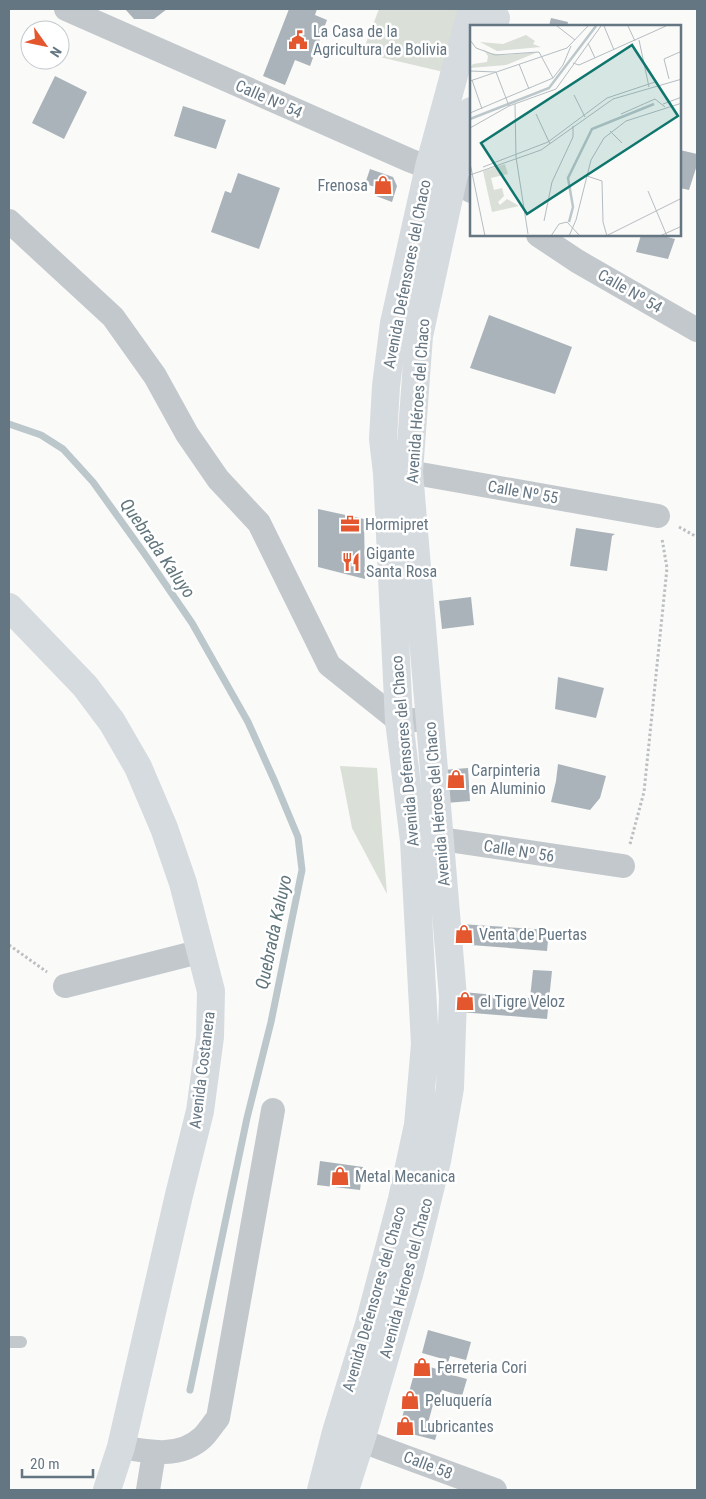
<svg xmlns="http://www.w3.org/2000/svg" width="706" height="1499" viewBox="0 0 706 1499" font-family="'Roboto Condensed',sans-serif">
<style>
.green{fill:#dadfd7}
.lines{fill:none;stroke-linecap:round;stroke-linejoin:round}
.stream{stroke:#bbc7cb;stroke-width:7}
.building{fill:#aab3b9}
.path{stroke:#bbbfc2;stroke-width:3;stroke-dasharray:2.5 2.5;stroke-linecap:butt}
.lane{stroke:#c3c8cc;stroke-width:12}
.street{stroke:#c3c8cc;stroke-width:24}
.secondary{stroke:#d6dbdf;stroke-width:28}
.primary{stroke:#d6dbdf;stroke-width:28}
.labels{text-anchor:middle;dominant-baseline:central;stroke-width:5;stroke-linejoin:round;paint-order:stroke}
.poi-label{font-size:16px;fill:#657683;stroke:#fff;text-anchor:start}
.street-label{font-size:16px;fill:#657683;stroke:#fff}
.water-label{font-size:18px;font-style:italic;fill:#60757c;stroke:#fff}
.inset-river{fill:none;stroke:#bbc7cb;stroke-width:2.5}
.inset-road{fill:none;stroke:#b5bdc2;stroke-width:1}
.view{fill:#0f766e;fill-opacity:0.15;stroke:#0f766e;stroke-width:2.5}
.inset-edge{fill:none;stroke:#657683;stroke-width:2.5}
</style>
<rect width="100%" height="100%" fill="#fafaf8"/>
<!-- green -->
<path class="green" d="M 379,9 L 465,9 L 448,73 L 371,55 L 366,43 Z
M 340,766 L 377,768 L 387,894 L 352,828 Z"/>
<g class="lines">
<!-- stream -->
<path class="stream" d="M 9,424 L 41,435 L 63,449 L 93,482 L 144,553 L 192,623 L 248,722 L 275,782 L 298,837 L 302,870 L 271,1022 L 247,1118 L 190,1390"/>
</g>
<!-- building -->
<path class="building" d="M 125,9 L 167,9 L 154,19 L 134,19 Z
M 289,9 L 317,9 L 315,15 L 327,20 L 310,66 L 295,60 L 285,85 L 263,76 Z
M 551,18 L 568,22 L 567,26 L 549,26 Z
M 55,76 L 87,92 L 64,139 L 32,123 Z
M 183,106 L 226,120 L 216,149 L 174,136 Z
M 680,150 L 697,154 L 697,165 L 689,190 L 680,188 Z
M 370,169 L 393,177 L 397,186 L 392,202 L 376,196 L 379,188 L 365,184 Z
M 238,173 L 280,188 L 259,249 L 211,232 L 225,191 L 231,193 Z
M 641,235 L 660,235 L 675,239 L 668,259 L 636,252 Z
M 489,315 L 572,347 L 555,394 L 470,368 Z
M 318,509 L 364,519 L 365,579 L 318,567 Z
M 576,528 L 615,534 L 612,536 L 607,571 L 570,566 Z
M 471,597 L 474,625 L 442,629 L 439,601 Z
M 558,677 L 604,688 L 596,718 L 555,709 Z
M 558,764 L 606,776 L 600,798 L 590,810 L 551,802 L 556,781 Z
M 468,768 L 470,801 L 446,803 L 443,770 Z
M 460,924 L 549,930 L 547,951 L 458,944 Z
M 533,970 L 552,971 L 547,1019 L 460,1012 L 462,992 L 530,998 Z
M 320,1161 L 363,1167 L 360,1190 L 317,1185 Z
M 428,1330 L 471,1342 L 466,1360 L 450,1356 L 445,1373 L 467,1379 L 462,1396 L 442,1390 L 439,1403 L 434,1401 L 428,1423 L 439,1427 L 435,1440 L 404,1432 L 400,1425 L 417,1363 L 440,1370 L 443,1359 L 422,1353 Z"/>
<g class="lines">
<!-- path -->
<path class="path" d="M 679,527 L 697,537
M 630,844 L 644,792 L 667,568 L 662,539
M 9,945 L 47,972"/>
<!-- lane -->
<path class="lane" d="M 9,1342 L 21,1342"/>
<!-- street -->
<path class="street" d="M 66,9 L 409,160 C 431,168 451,178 471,191
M 9,221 L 113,317 L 155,376 L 187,434 L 218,479 L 259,523 L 329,665 L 399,721 L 430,719
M 538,235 L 577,261 L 697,330
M 391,473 L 409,472 L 658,516
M 421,840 L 441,839 L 623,866
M 65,986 L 202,951
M 343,1434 L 495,1490
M 121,1447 C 148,1452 180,1459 203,1437 C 208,1432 213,1424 218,1418 L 273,1110
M 148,1490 L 154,1453"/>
<!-- secondary -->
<path class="secondary" d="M 9,607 L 85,686 L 112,722 L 138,767 L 164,828 L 183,883 L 211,991 L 210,1037 L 200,1111 L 179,1195 L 121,1447 L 107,1490"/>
<!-- primary -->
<path class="primary" d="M 471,11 L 496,18
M 321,1490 L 336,1432 L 369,1324 L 402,1199 L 418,1125 L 425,1044 L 414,841 L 399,721 L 387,473 L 383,439 L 386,386 L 394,323 L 429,167 L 472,9
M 345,1490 L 361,1440 L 410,1271 L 437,1161 L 450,1088 L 453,997 L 409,472 L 419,336 L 453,179 L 471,111"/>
</g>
<!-- icons -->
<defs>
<g id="civic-bare" transform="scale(1.5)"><path d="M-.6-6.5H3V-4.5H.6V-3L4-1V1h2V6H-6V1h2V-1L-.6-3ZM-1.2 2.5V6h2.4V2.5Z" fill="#e4572e" stroke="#fff" stroke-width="2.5" paint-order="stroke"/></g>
<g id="shop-bare" transform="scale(1.5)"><path d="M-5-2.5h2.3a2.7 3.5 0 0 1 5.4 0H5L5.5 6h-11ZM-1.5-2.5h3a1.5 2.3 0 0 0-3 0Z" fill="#e4572e" stroke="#fff" stroke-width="2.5" paint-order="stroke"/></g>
<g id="office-bare" transform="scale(1.5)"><path d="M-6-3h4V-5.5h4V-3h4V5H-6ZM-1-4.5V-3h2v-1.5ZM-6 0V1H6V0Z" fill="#e4572e" stroke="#fff" stroke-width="2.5" paint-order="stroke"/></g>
<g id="restaurant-bare" transform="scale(1.5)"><path d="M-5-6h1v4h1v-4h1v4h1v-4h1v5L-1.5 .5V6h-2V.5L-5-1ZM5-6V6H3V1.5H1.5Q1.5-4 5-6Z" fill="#e4572e" stroke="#fff" stroke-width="2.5" paint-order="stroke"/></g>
</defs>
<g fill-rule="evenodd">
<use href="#civic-bare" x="298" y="40"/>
<use href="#shop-bare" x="383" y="185"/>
<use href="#office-bare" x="350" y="524"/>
<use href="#restaurant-bare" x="351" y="562"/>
<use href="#shop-bare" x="456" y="779"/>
<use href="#shop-bare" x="464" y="934"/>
<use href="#shop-bare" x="465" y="1001"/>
<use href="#shop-bare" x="340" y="1176"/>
<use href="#shop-bare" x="422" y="1367"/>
<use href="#shop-bare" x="410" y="1400"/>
<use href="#shop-bare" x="405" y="1426"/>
</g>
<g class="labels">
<!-- poi labels -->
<g class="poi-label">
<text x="313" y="31">La Casa de la<tspan x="313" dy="18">Agricultura de Bolivia</tspan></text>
<text x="368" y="185" text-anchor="end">Frenosa</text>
<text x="365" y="524">Hormipret</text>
<text x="366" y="553">Gigante<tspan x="366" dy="18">Santa Rosa</tspan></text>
<text x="471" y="770">Carpinteria<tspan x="471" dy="18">en Aluminio</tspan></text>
<text x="479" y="934">Venta de Puertas</text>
<text x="480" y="1001">el Tigre Veloz</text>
<text x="355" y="1176">Metal Mecanica</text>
<text x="437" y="1367">Ferreteria Cori</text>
<text x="425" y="1400">Peluquería</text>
<text x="420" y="1426">Lubricantes</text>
</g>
<!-- street labels -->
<g class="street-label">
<text transform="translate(269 99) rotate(24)">Calle Nº 54</text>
<text transform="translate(407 274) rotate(-79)">Avenida Defensores del Chaco</text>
<text transform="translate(630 291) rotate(30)">Calle Nº 54</text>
<text transform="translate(418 401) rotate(-86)">Avenida Héroes del Chaco</text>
<text transform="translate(523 492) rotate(10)">Calle Nº 55</text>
<text transform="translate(405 751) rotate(-95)">Avenida Defensores del Chaco</text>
<text transform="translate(437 804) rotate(-95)">Avenida Héroes del Chaco</text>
<text transform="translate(519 851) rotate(9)">Calle Nº 56</text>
<text transform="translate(202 1070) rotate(-83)">Avenida Costanera</text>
<text transform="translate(406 1278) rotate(-75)">Avenida Héroes del Chaco</text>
<text transform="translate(374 1299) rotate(-74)">Avenida Defensores del Chaco</text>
<text transform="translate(428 1465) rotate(21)">Calle 58</text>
</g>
<!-- water labels -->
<g class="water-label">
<text transform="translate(158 548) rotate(55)">Quebrada Kaluyo</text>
<text transform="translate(273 932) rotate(-78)">Quebrada Kaluyo</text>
</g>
</g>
<!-- overview -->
<g transform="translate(470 25)">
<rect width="211" height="211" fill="#fafaf8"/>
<path d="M 56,10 L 65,16 L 63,19 L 71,22 L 27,26 L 10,17 L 33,19 ZM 13,24 L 19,28 L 35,30 L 68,27 L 36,40 L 0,43 L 3,39 L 17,37 L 18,31 ZM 35,139 L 38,149 L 21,153 L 24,165 L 32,163 L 34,171 L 28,177 L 30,180 L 37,174 L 49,181 L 22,187 L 13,146 Z" fill="#dadfd7"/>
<path class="inset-river" d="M 0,94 L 79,63 L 126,1M 99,197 L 103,182 L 98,153 L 122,104 L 184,79"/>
<path class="inset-road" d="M 87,1 L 105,15M 134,1 L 144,25M 158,1 L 165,16M 0,15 L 6,23 L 25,30 L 69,27 L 83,53M 169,15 L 179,62M 118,18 L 125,33M 103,38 L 109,40 L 196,1M 49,39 L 59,64M 0,46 L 26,47M 199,54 L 194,34 L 212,26M 2,55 L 12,84M 0,56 L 97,23 L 118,1M 104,70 L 115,92M 45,79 L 46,132 L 58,209M 193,79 L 212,72M 39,81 L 86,64 L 131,1M 0,88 L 83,53 L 93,40 L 101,21M 66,89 L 80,119M 151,89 L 185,74 L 195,82M 0,103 L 39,81 L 26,47M 140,106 L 152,118M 0,138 L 15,211M 13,142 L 78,117 L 137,73 L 185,57M 0,150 L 71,125 L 143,74 L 212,54M 117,151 L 132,156 L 133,197 L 137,211M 178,166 L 197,211M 74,196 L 82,157 L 103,112 L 103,101M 81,211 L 89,199 L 97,197 L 110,211M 99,211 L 106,195 L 121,135 L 134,113 L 156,96 L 212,78M 136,211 L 212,173M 190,211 L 212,201"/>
<path class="view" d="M 162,20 L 208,91 L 57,189 L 11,118 Z"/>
<rect width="211" height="211" class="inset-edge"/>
</g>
<!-- border -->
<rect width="706" height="1499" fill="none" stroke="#657683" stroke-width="20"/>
<!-- north arrow -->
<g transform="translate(45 45) rotate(123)"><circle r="24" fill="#ffffff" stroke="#c1c8cd"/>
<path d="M0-4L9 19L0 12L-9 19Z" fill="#e4572e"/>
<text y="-8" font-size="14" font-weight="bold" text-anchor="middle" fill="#657683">N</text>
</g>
<!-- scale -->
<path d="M22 1469v8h71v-8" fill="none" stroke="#657683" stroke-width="2.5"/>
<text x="30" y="1469" font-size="15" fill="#657683" stroke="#ffffff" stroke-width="4" paint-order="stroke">20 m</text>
</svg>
